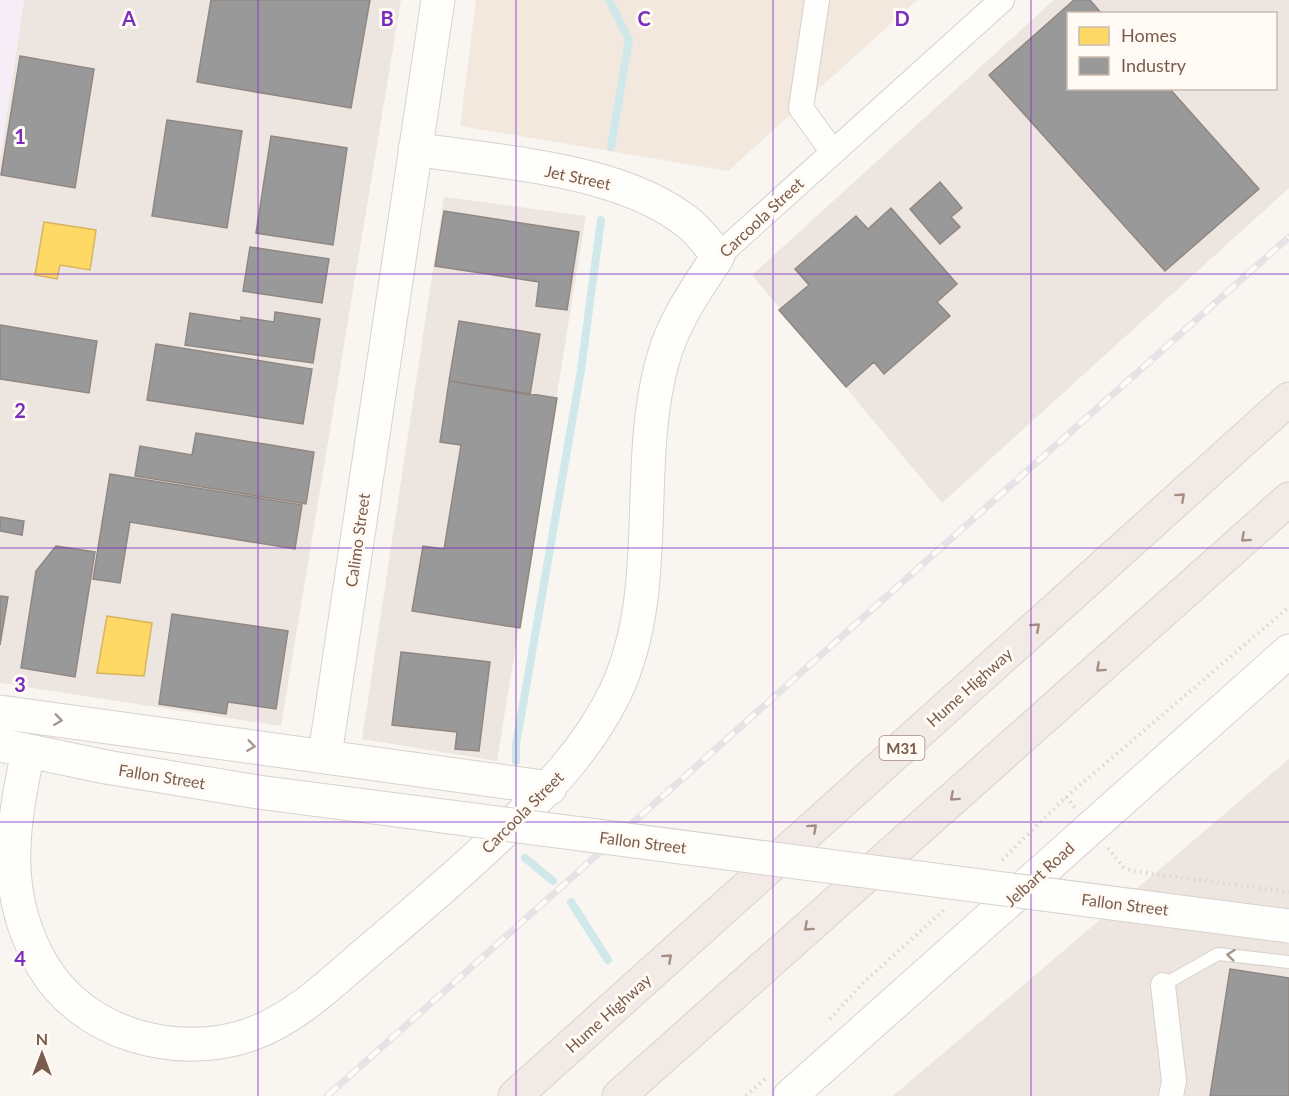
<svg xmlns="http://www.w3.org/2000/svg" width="1289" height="1096" viewBox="0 0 1289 1096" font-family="Lato,sans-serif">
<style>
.residential{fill:#f2e8de}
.industrial{fill:#ede5e0;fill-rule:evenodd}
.education{fill:#f6eef6}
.homes{fill:#ffd966;stroke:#d7b45e;stroke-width:1.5}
.industry{fill:#999;stroke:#908782;stroke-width:1.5}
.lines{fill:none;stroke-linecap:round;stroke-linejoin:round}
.stream{stroke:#d0e8ea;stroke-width:8}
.lane-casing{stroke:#d7d1cb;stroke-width:14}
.street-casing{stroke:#d7d1cb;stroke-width:26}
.secondary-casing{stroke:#d9d2cb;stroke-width:35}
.highway-casing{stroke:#dad1cc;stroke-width:35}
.path{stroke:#dcd5d0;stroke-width:4;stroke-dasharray:1.5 4.5;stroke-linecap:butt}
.lane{stroke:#fefefd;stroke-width:12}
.street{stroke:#fefefd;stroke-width:24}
.secondary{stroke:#fefefd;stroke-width:33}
.highway{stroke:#f2eae7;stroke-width:33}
.rail-casing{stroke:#e6e3e7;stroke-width:7}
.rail{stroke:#fffaf3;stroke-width:4.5;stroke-dasharray:14;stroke-linecap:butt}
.secondary-bridge-casing{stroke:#d9d2cb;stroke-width:35;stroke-linecap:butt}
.secondary-bridge{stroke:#fefefd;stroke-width:33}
.oneway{stroke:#a48e83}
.oneway2{stroke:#a8958b}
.grid{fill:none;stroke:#7b2cbf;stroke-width:1.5;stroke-opacity:0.55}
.labels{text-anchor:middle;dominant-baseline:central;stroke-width:6;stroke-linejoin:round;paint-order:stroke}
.shield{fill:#fffaf3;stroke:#a28b7f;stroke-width:1.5}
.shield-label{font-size:15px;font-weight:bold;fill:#7a5c4d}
.street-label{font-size:16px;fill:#7a5c4d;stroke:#fffaf3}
.grid-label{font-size:20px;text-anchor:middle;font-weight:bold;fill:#7b2cbf;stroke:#fffaf3;stroke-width:6;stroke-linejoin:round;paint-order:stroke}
</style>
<rect width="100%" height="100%" fill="#f9f5f0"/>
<!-- residential -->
<path class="residential" d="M 476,0 L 917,0 L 728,171 L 460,126 Z"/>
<!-- industrial -->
<path class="industrial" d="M 24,0 L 401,0 L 281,726 L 0,683 L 0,159 Z
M 1054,0 L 1289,0 L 1289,188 L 942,503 L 752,275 ZM 1068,14 L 1276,14 L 1276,88 L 1068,88 Z
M 444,197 L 586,216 L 497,761 L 362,739 Z
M 1289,759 L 1289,1096 L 893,1096 Z"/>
<!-- education -->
<path class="education" d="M 0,0 L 24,0 L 0,159 Z"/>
<!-- homes -->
<path class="homes" d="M 44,222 L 96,230 L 90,270 L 60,265 L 57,279 L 35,275 Z
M 107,616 L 152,623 L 144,676 L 97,673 Z"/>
<!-- industry -->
<path class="industry" d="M 211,0 L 370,0 L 351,108 L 197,82 Z
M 1074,0 L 1090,0 L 1102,14 L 1068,14 L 1068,88 L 1169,88 L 1259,189 L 1165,271 L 989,75 Z
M 20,56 L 94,69 L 75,188 L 1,175 Z
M 167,120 L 242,131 L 227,228 L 152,216 Z
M 271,136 L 347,148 L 333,245 L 256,233 Z
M 940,182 L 962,208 L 951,217 L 960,227 L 940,244 L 910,209 Z
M 891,208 L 957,284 L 937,302 L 950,316 L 884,374 L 874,362 L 846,387 L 779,310 L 809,285 L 795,269 L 856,216 L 868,229 Z
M 444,211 L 579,232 L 567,310 L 536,306 L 539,282 L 435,266 Z
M 250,247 L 329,259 L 322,303 L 243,291 Z
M 275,312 L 320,319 L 313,363 L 185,345 L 190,313 L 241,321 L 241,317 L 274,322 Z
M 459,321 L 540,334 L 530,395 L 449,381 Z
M 0,325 L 97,341 L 89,393 L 0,379 Z
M 156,344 L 312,369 L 303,424 L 147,400 Z
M 449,381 L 557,398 L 520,628 L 412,611 L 423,546 L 444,549 L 461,445 L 440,442 Z
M 196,433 L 314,452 L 306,504 L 135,476 L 140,446 L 192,455 Z
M 110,474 L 302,505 L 295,549 L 130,522 L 120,583 L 93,579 Z
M 0,517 L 24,521 L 22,535 L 0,531 Z
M 56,546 L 95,552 L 75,677 L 21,668 L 36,571 Z
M 0,596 L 8,597 L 0,645 Z
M 172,614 L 288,631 L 276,709 L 228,702 L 226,714 L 159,704 Z
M 401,652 L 490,662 L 479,751 L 455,749 L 457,732 L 392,725 Z
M 1230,969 L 1289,978 L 1289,1096 L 1210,1096 Z"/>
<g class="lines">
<!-- stream -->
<path class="stream" d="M 609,0 L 629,40 L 611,147
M 516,761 L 516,745 L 581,370 L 601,220
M 525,858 L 553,881
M 571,902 L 608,960"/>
<!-- lane casing -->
<g class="lane-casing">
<path id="lane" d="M 1163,985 L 1218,954 L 1289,962"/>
</g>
<!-- street casing -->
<g class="street-casing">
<path id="street" d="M 817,0 L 801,108 L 832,151
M 718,256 L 1002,0
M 1163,985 L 1174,1081 L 1171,1096"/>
</g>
<!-- secondary casing -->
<g class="secondary-casing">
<path id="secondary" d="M 0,712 L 550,788
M 0,745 L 106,767
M 28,752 C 12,828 1,895 43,966 C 83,1034 176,1060 249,1035 C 296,1019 334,980 371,949 C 415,912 458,875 499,836 C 545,793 587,750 615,693 C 664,589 633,470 662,363 C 672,323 696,290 718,256 C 710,246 701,234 691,225 C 623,168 501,163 415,149
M 325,755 L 438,0
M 790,1096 L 1289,651"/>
</g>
<!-- highway casing -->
<g class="highway-casing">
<path id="highway" d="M 515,1096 L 1289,399
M 619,1096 L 1289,499"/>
</g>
<!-- path -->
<path class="path" d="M 1066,797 L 1075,808
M 1108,848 L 1123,867 L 1132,871 L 1289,892
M 1002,860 L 1066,797 L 1289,607
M 830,1019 L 863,983 L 944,910
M 746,1096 L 767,1077"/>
<!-- lane -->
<use href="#lane" class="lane"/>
<!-- street -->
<use href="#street" class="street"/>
<!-- secondary -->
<use href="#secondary" class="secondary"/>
<!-- highway -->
<use href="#highway" class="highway"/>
<!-- rail casing -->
<g class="rail-casing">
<path id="rail" d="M 327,1096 L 1289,237"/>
</g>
<!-- rail -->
<use href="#rail" class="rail"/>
<!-- secondary-bridge casing -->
<g class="secondary-bridge-casing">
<path id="secondary-bridge" d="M 106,767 L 258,792 L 1289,926"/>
</g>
<!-- secondary-bridge -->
<use href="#secondary-bridge" class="secondary-bridge"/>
</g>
<!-- one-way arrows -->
<defs><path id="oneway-chevron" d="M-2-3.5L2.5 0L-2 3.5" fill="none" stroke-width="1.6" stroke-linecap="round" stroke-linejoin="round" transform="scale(1.5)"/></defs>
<g class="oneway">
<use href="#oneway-chevron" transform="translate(1181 497) rotate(-42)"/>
<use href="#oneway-chevron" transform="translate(1245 538) rotate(138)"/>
<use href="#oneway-chevron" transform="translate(1036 627) rotate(-42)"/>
<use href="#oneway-chevron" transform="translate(1100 668) rotate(138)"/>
<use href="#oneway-chevron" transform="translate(954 797) rotate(138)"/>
<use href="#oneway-chevron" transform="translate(813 828) rotate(-42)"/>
<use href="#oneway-chevron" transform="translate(808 927) rotate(138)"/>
<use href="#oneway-chevron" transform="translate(668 958) rotate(-42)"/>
</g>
<g class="oneway2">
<use href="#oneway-chevron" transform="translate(58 720) rotate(8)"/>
<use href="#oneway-chevron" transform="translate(251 746) rotate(8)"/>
<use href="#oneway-chevron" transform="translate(1231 955) rotate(-174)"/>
</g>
<!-- grid -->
<path class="grid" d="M 258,0 L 258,1096M 516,0 L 516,1096M 773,0 L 773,1096M 1031,0 L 1031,1096M 0,274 L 1289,274M 0,548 L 1289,548M 0,822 L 1289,822"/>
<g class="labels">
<!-- shield labels -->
<rect class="shield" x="879.5" y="736" width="45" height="24" rx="4.5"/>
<g class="shield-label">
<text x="902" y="748">M31</text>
</g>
<!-- street labels -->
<g class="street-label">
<text transform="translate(578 177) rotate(12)">Jet Street</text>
<text transform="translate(761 217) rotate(-43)">Carcoola Street</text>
<text transform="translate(357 540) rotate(-82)">Calimo Street</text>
<text transform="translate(969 687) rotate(-42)">Hume Highway</text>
<text transform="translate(162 776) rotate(9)">Fallon Street</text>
<text transform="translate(522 812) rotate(-45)">Carcoola Street</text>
<text transform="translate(643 842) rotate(7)">Fallon Street</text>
<text transform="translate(1039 874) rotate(-42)">Jelbart Road</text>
<text transform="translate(1125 904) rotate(7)">Fallon Street</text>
<text transform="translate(608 1013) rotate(-42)">Hume Highway</text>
</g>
</g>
<g class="grid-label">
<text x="129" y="26">A</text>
<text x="387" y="26">B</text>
<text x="644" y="26">C</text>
<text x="902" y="26">D</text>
<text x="20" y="144">1</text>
<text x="20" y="418">2</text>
<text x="20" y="692">3</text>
<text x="20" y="966">4</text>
</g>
<!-- legend -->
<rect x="1067" y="12" width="210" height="78" fill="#fffaf3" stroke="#cabbb1" stroke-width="1.5"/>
<rect x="1079" y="27" width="30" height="18" fill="#ffd966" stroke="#cabbb1" stroke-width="1.5"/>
<text x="1121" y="42" font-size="18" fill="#7a5c4d">Homes</text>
<rect x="1079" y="57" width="30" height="18" fill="#999999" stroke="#cabbb1" stroke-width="1.5"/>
<text x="1121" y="72" font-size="18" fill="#7a5c4d">Industry</text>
<!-- north arrow -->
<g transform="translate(42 1054)" stroke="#fffaf3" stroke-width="4.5" paint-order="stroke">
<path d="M0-4.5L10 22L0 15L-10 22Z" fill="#7a5c4d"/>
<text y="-9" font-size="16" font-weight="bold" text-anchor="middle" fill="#7a5c4d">N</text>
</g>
</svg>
